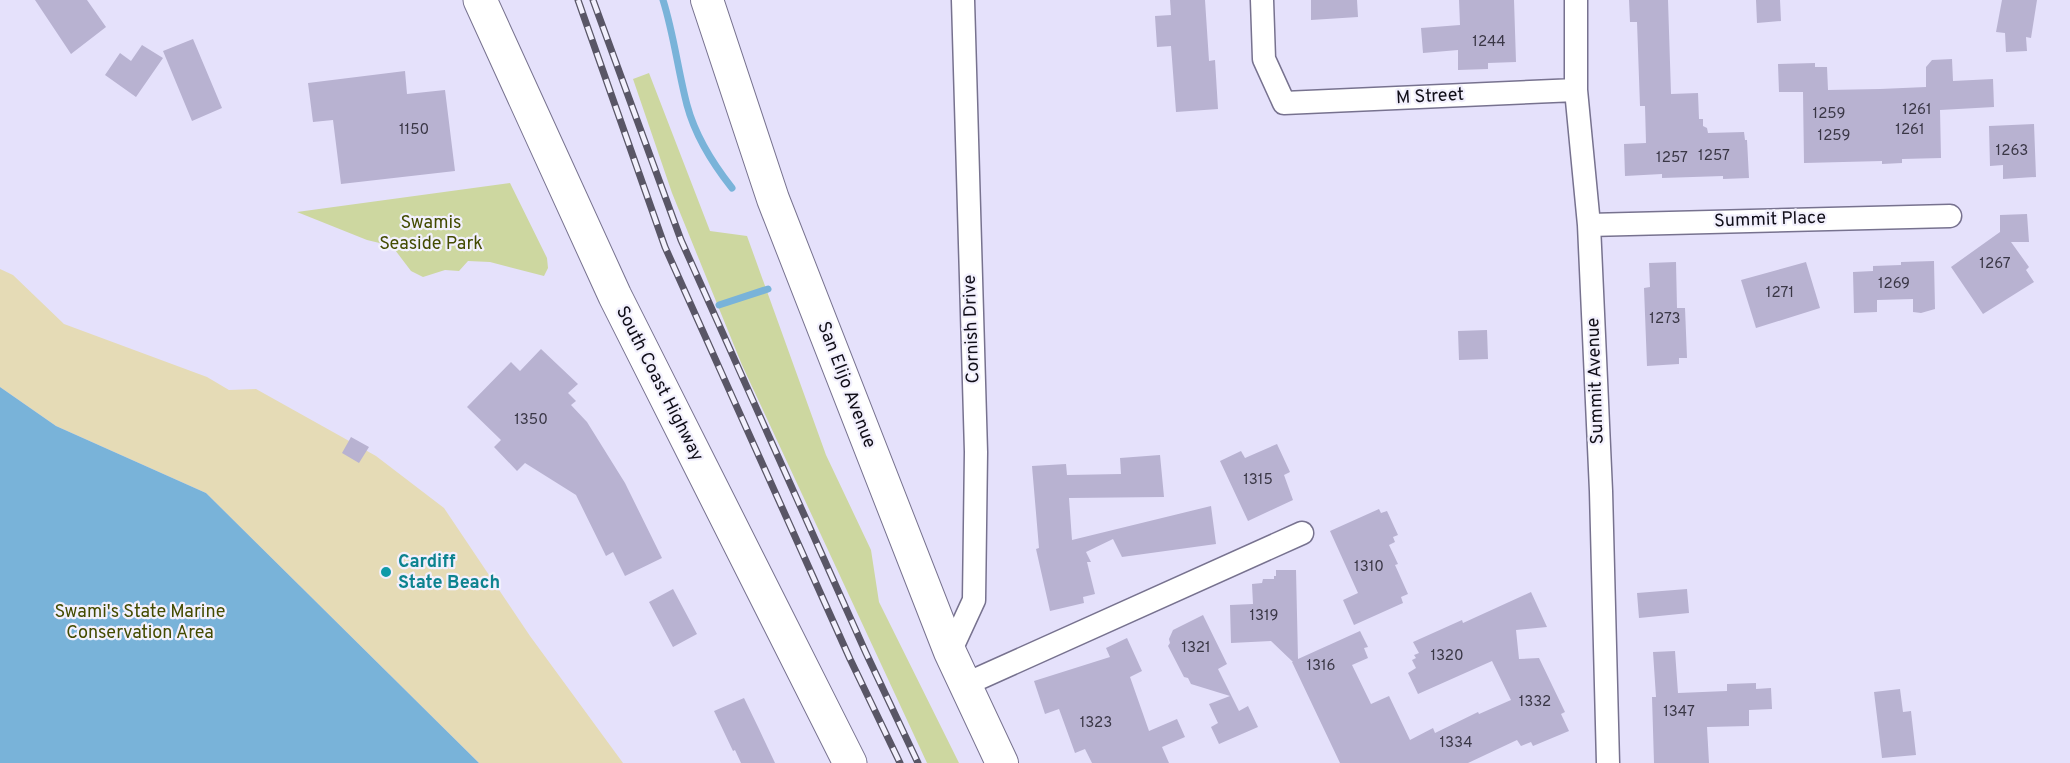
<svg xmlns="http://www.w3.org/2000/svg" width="2070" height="763" viewBox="0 0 2070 763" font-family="Overpass,sans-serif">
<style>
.green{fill:#cdd7a0}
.sand{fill:#e5dbb6}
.water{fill:#79b3d9}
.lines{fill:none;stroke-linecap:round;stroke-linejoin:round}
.stream{stroke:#79b3d9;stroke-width:7}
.building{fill:#b8b2d1}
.minor-casing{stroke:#77728f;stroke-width:25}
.secondary-casing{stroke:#77728f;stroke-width:34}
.primary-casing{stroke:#77728f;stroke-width:35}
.minor{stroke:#fff;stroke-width:22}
.secondary{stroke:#fff;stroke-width:32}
.primary{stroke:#fff;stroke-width:33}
.rail-casing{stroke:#595666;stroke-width:7}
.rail{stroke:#f2f0fd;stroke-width:4.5;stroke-dasharray:14;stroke-linecap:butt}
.culture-dot{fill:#0f9aa8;stroke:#f2f0fd;stroke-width:2}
.labels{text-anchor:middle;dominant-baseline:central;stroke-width:4.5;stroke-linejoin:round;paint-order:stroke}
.number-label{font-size:15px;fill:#3a3746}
.street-label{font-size:18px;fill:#100e18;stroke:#f2f0fd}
.park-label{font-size:18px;fill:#434b01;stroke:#f2f0fd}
.culture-label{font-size:18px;font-weight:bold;fill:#0d838f;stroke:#f2f0fd;text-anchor:start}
</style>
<rect width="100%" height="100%" fill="#e5e1fb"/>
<!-- green -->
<path class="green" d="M 649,73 L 710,231 L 747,236 L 826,455 L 871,550 L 879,602 L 959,763 L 927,763 L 742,365 L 672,193 L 633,79 Z
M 510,183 L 547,258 L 548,268 L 544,276 L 490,262 L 468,261 L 459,271 L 445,270 L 423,277 L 411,271 L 392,246 L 367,240 L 297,212 Z"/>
<!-- sand -->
<path class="sand" d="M 0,269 L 13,275 L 64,324 L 207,377 L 229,390 L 256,389 L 376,456 L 444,508 L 530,636 L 623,763 L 479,763 L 206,493 L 56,426 L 0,387 Z"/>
<!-- water -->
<path class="water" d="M 0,387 L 56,426 L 206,493 L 479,763 L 0,763 Z"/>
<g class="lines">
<!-- stream -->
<path class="stream" d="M 663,0 C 674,35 678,71 687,105 C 695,135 713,164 732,188
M 719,305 L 768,289"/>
</g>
<!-- building -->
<path class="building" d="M 35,0 L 87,0 L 106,27 L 71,54 Z
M 1170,0 L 1205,0 L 1209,61 L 1215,60 L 1218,109 L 1176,112 L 1171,46 L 1157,47 L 1155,16 L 1171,15 Z
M 1311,0 L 1357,0 L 1358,17 L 1311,20 Z
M 1459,0 L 1514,0 L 1516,62 L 1488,63 L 1488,69 L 1458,70 L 1458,50 L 1423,53 L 1421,28 L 1460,25 Z
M 1629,0 L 1668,0 L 1671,94 L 1698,93 L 1699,119 L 1703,119 L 1703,126 L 1707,128 L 1708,133 L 1744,132 L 1745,140 L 1747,140 L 1749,178 L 1723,179 L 1723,176 L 1662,178 L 1662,174 L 1625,176 L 1624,144 L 1646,143 L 1645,106 L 1640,106 L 1637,22 L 1630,22 Z
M 1756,0 L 1780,0 L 1781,21 L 1757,23 Z
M 2002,0 L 2037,0 L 2031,38 L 2026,37 L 2027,51 L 2006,52 L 2005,33 L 1996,32 Z
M 193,39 L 222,108 L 192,121 L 163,51 Z
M 142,45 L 163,58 L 136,97 L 105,75 L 120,53 L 131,61 Z
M 1952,59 L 1953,81 L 1993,79 L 1994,107 L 1940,110 L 1941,158 L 1902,159 L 1902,163 L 1882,164 L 1882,161 L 1804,163 L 1803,92 L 1779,92 L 1778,64 L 1815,63 L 1815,67 L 1827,67 L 1828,90 L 1880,89 L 1926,87 L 1926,67 L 1932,60 Z
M 405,71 L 407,94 L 445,90 L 455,171 L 341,184 L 333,120 L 313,122 L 308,83 Z
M 2034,124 L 2036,177 L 2003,179 L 2003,165 L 1990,166 L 1989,126 Z
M 2027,214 L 2029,242 L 2011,242 L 2029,267 L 2026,270 L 2034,282 L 1983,314 L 1951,267 L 2000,232 L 2000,215 Z
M 1934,261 L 1935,309 L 1921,313 L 1913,312 L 1913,299 L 1877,300 L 1877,312 L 1854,313 L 1853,272 L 1873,271 L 1873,266 L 1901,265 L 1901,262 Z
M 1676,262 L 1677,308 L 1685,308 L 1687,358 L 1679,358 L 1679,364 L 1647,366 L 1644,288 L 1650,287 L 1649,263 Z
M 1806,262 L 1820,308 L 1756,328 L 1741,280 Z
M 1487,330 L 1488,359 L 1459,360 L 1458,331 Z
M 541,349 L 578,384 L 568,393 L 576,401 L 571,405 L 587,422 L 625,483 L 662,558 L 625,576 L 613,552 L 606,556 L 576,495 L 525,463 L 517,471 L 494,447 L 501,440 L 467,407 L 511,362 L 520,371 Z
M 351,437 L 369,447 L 359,463 L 342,453 Z
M 1277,444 L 1290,472 L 1284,475 L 1293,500 L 1248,521 L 1220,461 L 1241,451 L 1245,458 Z
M 1160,455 L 1164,497 L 1069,498 L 1072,540 L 1211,506 L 1216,544 L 1122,557 L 1113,539 L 1086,552 L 1091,562 L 1087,562 L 1095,594 L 1083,597 L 1084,603 L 1050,611 L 1036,549 L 1039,548 L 1032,466 L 1066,464 L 1067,475 L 1121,474 L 1120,458 Z
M 1379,509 L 1381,513 L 1387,511 L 1398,535 L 1393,537 L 1395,542 L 1389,545 L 1398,564 L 1395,565 L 1408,594 L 1401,597 L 1403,603 L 1354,625 L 1343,600 L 1358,593 L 1330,531 Z
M 1276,570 L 1296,570 L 1298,659 L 1360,631 L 1368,647 L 1364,648 L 1368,658 L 1352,665 L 1371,704 L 1389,696 L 1410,740 L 1433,728 L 1435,733 L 1478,712 L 1479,714 L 1511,700 L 1492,661 L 1418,694 L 1408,673 L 1416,668 L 1412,660 L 1416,658 L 1414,655 L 1419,653 L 1413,642 L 1462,620 L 1463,623 L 1531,592 L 1547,627 L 1516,630 L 1519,659 L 1539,658 L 1565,712 L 1561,714 L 1569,731 L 1533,746 L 1531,742 L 1521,746 L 1517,740 L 1468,763 L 1340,763 L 1292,662 L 1293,662 L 1271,641 L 1231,643 L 1230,605 L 1253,604 L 1252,584 L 1262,583 L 1263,579 L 1274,579 L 1274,576 L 1276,576 Z
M 673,589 L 697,634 L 673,647 L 649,602 Z
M 1687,589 L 1689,613 L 1639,618 L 1637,593 Z
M 1203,615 L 1227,664 L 1218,669 L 1239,711 L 1248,706 L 1258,727 L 1219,744 L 1211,727 L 1218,723 L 1209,704 L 1230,696 L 1191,684 L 1188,678 L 1184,677 L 1168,646 L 1170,643 L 1169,639 L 1173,630 Z
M 1127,638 L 1142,671 L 1130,677 L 1149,731 L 1177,719 L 1185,737 L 1162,747 L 1169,763 L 1092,763 L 1085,749 L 1075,753 L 1059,709 L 1045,714 L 1034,681 L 1110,657 L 1106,648 Z
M 1675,651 L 1678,693 L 1727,691 L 1727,684 L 1756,683 L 1756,689 L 1771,688 L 1772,709 L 1749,710 L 1749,726 L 1707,727 L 1709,763 L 1654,763 L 1652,697 L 1656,697 L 1653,652 Z
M 1900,689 L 1903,712 L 1911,711 L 1916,755 L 1882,758 L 1874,692 Z
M 744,698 L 759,729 L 775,763 L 741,763 L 735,750 L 733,751 L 714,711 Z"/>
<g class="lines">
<!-- minor casing -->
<g class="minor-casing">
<path id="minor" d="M 1262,0 L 1264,59 L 1284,103 L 1576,90
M 1576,0 L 1576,90 L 1589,225 L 1601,491 L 1608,763
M 1589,225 L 1950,216
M 950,652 L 974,600 L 976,452 L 963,0
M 964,685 L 1302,533"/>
</g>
<!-- secondary casing -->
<g class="secondary-casing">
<path id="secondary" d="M 707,0 L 773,199 L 950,652 L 1002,763"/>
</g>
<!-- primary casing -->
<g class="primary-casing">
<path id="primary" d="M 480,0 L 615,296 L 850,763"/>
</g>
<!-- minor -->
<use href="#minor" class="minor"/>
<!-- secondary -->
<use href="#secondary" class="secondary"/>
<!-- primary -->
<use href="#primary" class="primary"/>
<!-- rail casing -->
<g class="rail-casing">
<path id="rail" d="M 578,0 L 665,247 L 850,659 L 900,763
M 593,0 L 681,240 L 866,653 L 918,763"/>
</g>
<!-- rail -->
<use href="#rail" class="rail"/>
</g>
<!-- markers -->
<circle class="culture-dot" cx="386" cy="572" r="6"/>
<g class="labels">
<!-- number labels -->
<g class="number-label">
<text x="1489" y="42">1244</text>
<text x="1917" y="110">1261</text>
<text x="1829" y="114">1259</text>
<text x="414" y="130">1150</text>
<text x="1910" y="130">1261</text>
<text x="1834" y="136">1259</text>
<text x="2012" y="151">1263</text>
<text x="1714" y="156">1257</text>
<text x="1672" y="158">1257</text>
<text x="1995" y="264">1267</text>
<text x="1894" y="284">1269</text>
<text x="1780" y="293">1271</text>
<text x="1665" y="319">1273</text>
<text x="531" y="420">1350</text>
<text x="1258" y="480">1315</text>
<text x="1369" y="567">1310</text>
<text x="1264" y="616">1319</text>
<text x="1196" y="648">1321</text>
<text x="1447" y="656">1320</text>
<text x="1321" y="666">1316</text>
<text x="1535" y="702">1332</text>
<text x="1679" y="712">1347</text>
<text x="1096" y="723">1323</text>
<text x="1456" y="743">1334</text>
</g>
<!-- street labels -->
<g class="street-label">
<text transform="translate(1430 97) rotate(-3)">M Street</text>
<text transform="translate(1770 220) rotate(-2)">Summit Place</text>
<text transform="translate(972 329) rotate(-92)">Cornish Drive</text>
<text transform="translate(1596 381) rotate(-92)">Summit Avenue</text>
<text transform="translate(659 384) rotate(63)">South Coast Highway</text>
<text transform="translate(846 385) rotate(69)">San Elijo Avenue</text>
</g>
<!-- park labels -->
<g class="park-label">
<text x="431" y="223">Swamis<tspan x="431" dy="21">Seaside Park</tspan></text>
<text x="140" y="612">Swami's State Marine<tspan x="140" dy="21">Conservation Area</tspan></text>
</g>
<!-- culture labels -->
<g class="culture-label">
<text x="398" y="562">Cardiff<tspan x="398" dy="21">State Beach</tspan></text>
</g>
</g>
</svg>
